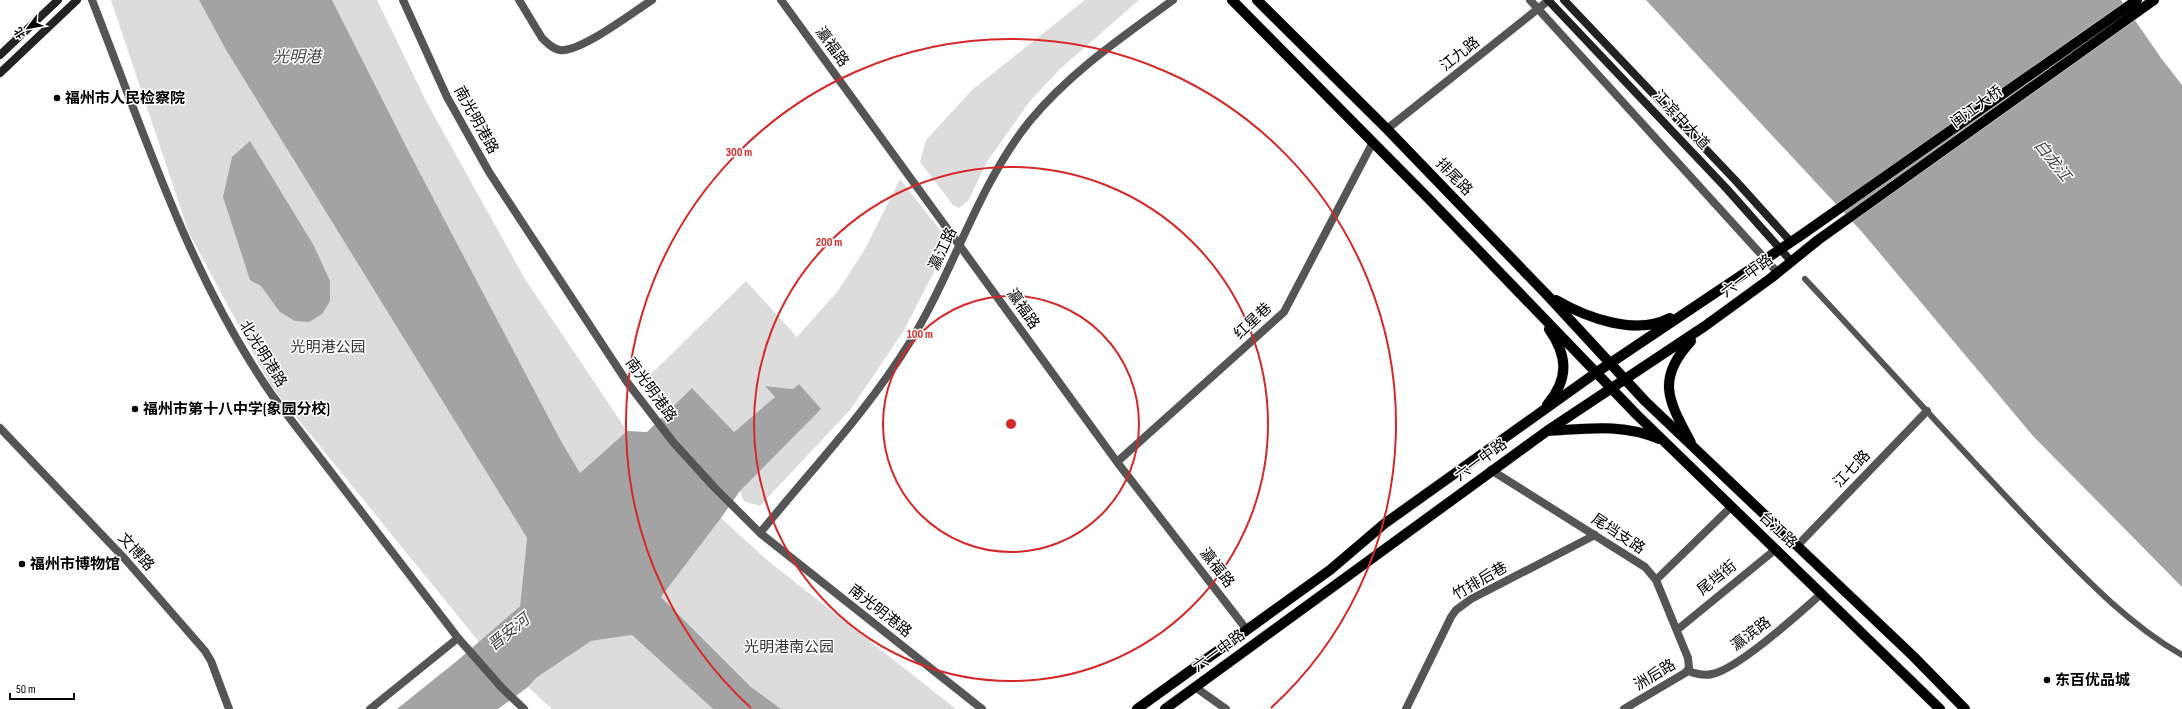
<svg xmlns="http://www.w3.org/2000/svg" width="2182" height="709" font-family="'Sofia Sans Condensed','Noto Sans SC',sans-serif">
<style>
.green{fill:#dcdcdc}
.water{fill:#a3a3a3}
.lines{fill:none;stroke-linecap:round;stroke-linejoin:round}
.primary-casing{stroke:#dbdbdb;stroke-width:11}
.pedestrian{stroke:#555;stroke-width:6}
.tertiary{stroke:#555;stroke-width:8}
.secondary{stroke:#222;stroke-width:8}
.primary{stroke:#000;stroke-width:10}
.ring{fill:none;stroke:#d62828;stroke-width:2}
.poi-dot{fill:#000;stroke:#fff;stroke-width:1.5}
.labels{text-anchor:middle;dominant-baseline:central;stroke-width:3;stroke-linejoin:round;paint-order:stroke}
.street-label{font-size:15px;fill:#000;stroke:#fff}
.poi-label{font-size:15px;font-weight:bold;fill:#000;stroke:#fff;text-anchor:start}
.park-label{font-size:15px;fill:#333;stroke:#fff}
.water-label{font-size:16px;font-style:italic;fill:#444;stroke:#fff}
.centre{fill:#d62828;stroke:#fff;stroke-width:2}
.ring-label{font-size:12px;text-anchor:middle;font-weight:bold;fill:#d62828;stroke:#fff;stroke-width:3;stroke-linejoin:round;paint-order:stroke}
</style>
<rect width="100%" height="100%" fill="#fff"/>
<!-- green -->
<path class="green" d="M111 0H199L226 50 527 538 520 606 479 642 271 386 189 233Z
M332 0H377L426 101 525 279 627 431 580 473 561 441 411 156Z
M1085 0H1139L1060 69 1030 101 987 162 968 201 959 208 953 205 920 162 926 140 972 90Z
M900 179 940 230 944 246 939 262 903 332 850 410 760 506 744 501 740 491 820 409 799 384 794 389 765 386 775 397 734 432 692 388 669 411 645 380 746 281 797 337 838 291 865 249Z
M721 518 767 560 956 709H781L751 687 661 597Z
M632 635 713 709H552L528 687 536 678 591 641Z"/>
<!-- water -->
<path class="water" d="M199 0H332L411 156 561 441 580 473 627 431 647 432 692 388 734 432 775 397 765 386 793 389 799 384 821 409 740 491 721 518 661 597 751 687 781 709H713L632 635 591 641 536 678 528 687 498 709H397L458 660 520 606 527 538 226 50Z
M1646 0H2121L2161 58 2182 85V587L2033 436 1862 232Z
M250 141 314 246 330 281V301L322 314 309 322 295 321 280 312 261 286 250 280 223 197 232 157Z"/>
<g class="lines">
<!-- primary casing -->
<g class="primary-casing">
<path id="primary" d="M1232 0 1429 199 1637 415 1940 709
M1257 0 1387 129 1548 296 1645 401 1913 656 1965 709
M1556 300C1587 318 1636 336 1670 318
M1547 405C1569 379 1568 356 1549 329
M1547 431C1585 429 1622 423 1659 439
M1691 443C1669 401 1655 380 1691 341
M1137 709 1330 570 1384 524 1597 372 1800 236 2137 0
M1165 709 1547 431 1705 326 1771 278 1818 240 2154 0"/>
</g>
<!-- pedestrian -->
<path class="pedestrian" d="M1805 279C1882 361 1956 445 2034 526 2080 573 2125 622 2182 655"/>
<!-- tertiary -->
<path class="tertiary" d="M92 0C145 135 189 275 272 395L458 638 502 688 524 709
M403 0 447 97 489 172 627 382 673 442 714 487 760 533 982 709
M519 0 542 38C547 43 553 49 560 50 580 53 633 12 652 0
M781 0 1117 462 1247 630
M1530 0 1778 273
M1387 129 1549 0
M0 428 125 559 205 651 211 661 229 709
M1117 462 1284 312 1373 142
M1491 470 1645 567 1656 580 1688 658 1689 668 1685 673 1624 709
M760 533C811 470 867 412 910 342 954 271 977 187 1029 122 1069 73 1122 37 1173 0
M1797 546 1927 411
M1656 580 1731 507
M1677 630 1776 549
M1688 671C1696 674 1704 676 1712 674 1736 670 1801 612 1822 593
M1195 687 1226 709
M370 709 458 638
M1406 709 1451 617 1456 610 1471 599 1595 535"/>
<!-- secondary -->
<path class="secondary" d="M1548 0 1726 188 1791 261
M1564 0 1735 180 1791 242
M0 55 58 0
M0 73 77 0"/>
<!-- primary -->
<use href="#primary" class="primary"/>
</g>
<!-- distance rings -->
<g class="ring">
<circle cx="1011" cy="424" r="128"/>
<circle cx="1011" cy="424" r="257"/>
<path d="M751 708A385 385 0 1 1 1271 708"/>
</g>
<!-- markers -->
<g class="poi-dot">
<circle cx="57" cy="98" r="4"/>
<circle cx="135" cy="409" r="4"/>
<circle cx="22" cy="564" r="4"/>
<circle cx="2047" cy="680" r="4"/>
</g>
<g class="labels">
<!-- street labels -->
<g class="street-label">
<text transform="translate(832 47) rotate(54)">瀛福路</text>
<text transform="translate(1460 54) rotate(-38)">江九路</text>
<text transform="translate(1977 107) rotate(-36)">闽江大桥</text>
<text transform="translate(476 120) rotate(61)">南光明港路</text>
<text transform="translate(1681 120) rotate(47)">江滨中大道</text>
<text transform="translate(1454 177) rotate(46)">排尾路</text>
<text transform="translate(943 249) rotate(-65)">瀛江路</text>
<text transform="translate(1747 276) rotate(-37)">六一中路</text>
<text transform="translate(1023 309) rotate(55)">瀛福路</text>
<text transform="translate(1253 321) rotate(-43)">红星巷</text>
<text transform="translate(263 354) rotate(58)">北光明港路</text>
<text transform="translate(651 390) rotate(54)">南光明港路</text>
<text transform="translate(1481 460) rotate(-36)">六一中路</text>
<text transform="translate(1852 469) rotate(-46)">江七路</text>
<text transform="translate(1778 530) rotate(43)">台江路</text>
<text transform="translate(1618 534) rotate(33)">尾垱支路</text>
<text transform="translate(136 552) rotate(48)">文博路</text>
<text transform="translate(1217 568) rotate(52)">瀛福路</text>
<text transform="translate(1717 578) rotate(-39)">尾垱街</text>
<text transform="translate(1480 581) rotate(-30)">竹排后巷</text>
<text transform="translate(880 611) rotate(38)">南光明港路</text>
<text transform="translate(1751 634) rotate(-37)">瀛滨路</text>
<text transform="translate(1219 651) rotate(-36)">六一中路</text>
<text transform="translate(1655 675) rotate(-31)">洲后路</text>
</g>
<!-- poi labels -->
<g class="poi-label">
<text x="65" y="98">福州市人民检察院</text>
<text x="143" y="409">福州市第十八中学(象园分校)</text>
<text x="30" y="564">福州市博物馆</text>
<text x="2055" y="680">东百优品城</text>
</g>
<!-- park labels -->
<g class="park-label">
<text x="328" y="347">光明港公园</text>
<text x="789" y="647">光明港南公园</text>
</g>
<!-- water labels -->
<g class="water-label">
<text x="297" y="57">光明港</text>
<text transform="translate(2052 161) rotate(51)">白龙江</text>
<text transform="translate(509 633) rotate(-39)">晋安河</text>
</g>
</g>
<circle cx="1011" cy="424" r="6" class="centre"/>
<g class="ring-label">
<text x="739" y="156">300 m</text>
<text x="829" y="246">200 m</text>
<text x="920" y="338">100 m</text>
</g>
<!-- north arrow -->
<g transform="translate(28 28) rotate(238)" stroke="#ffffff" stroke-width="3" paint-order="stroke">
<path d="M0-3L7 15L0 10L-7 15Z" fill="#000000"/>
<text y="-6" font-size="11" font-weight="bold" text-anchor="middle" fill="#000000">北</text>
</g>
<!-- scale -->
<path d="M10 693v6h64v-6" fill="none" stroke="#000000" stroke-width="2"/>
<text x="16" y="693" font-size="12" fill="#000000" stroke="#ffffff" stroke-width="3" paint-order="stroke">50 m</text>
</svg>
